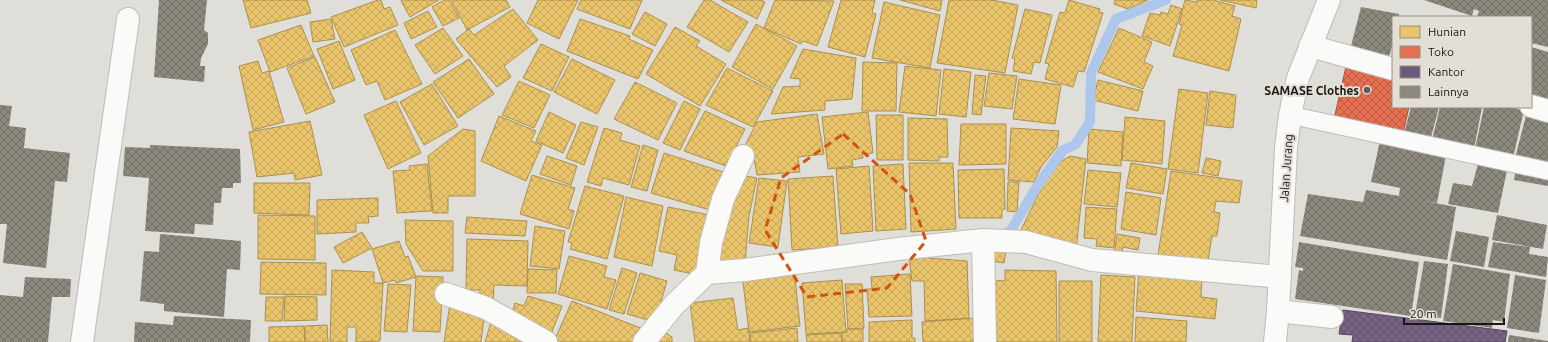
<svg xmlns="http://www.w3.org/2000/svg" width="1548" height="342" font-family="Ubuntu,sans-serif">
<style>
.homes{fill:url(#homes-cross-hatch);stroke:#aa9050}
.shops{fill:url(#shops-cross-hatch);stroke:#a9553e}
.offices{fill:url(#offices-cross-hatch);stroke:#54455b}
.lines{fill:none;stroke-linecap:round;stroke-linejoin:round}
.stream{stroke:#acc6ec;stroke-width:10}
.building{fill:url(#building-cross-hatch)}
.lane-casing{stroke:#bebcb8;stroke-width:19}
.street-casing{stroke:#bebcb8;stroke-width:24}
.secondary-casing{stroke:#bebcb8;stroke-width:24}
.lane{stroke:#fafaf9;stroke-width:17}
.street{stroke:#fafaf9;stroke-width:22}
.secondary{stroke:#fafaf9;stroke-width:22}
.marked{fill:none;stroke:#d3520d;stroke-width:3;stroke-dasharray:8 5;stroke-linejoin:round}
.poi-dot{fill:#5e5d58;stroke:#e3dfd6;stroke-width:1.5}
.labels{text-anchor:middle;dominant-baseline:central;stroke-width:4;stroke-linejoin:round;paint-order:stroke}
.poi-label{font-size:12px;font-weight:bold;fill:#181713;stroke:#e3dfd6;text-anchor:end}
.street-label{font-size:12px;fill:#181713;stroke:#e3dfd6}
</style>
<defs>
<pattern id="homes-cross-hatch" width="8" height="8" patternUnits="userSpaceOnUse"><rect width="8" height="8" fill="#e9c46a"/><path d="M0 0l8 8M0 8l8-8" fill="none" stroke="#c7a85b"/></pattern>
<pattern id="shops-cross-hatch" width="8" height="8" patternUnits="userSpaceOnUse"><rect width="8" height="8" fill="#e76f51"/><path d="M0 0l8 8M0 8l8-8" fill="none" stroke="#ba5a42"/></pattern>
<pattern id="offices-cross-hatch" width="8" height="8" patternUnits="userSpaceOnUse"><rect width="8" height="8" fill="#6d597a"/><path d="M0 0l8 8M0 8l8-8" fill="none" stroke="#80718a"/></pattern>
<pattern id="building-cross-hatch" width="8" height="8" patternUnits="userSpaceOnUse"><rect width="8" height="8" fill="#8c887d"/><path d="M0 0l8 8M0 8l8-8" fill="none" stroke="#716e65"/></pattern>
</defs>
<rect width="100%" height="100%" fill="#e0ded9"/>
<!-- homes -->
<path class="homes" d="M243 0H307L311 13 251 28Z
M378 0H381L384 9 390 7 398 25 344 47 331 17Z
M402 0H439L410 17 401 1Z
M444 0H449L459 18 443 26 432 7Z
M451 0H506L510 7 467 30Z
M538 0H578L559 39 527 23Z
M581 0H642L630 29 577 9Z
M704 0H710L748 22 729 52 687 27Z
M721 0H761L765 2 757 19Z
M775 0 834 1 817 46 803 41 801 44 764 28Z
M841 0H875L872 13 876 14 865 57 828 47Z
M900 0H942L940 11Z
M949 0H992L1018 5 1005 73 937 63Z
M1069 0 1100 9 1099 12 1103 13 1084 72 1078 71 1073 87 1045 79 1049 64 1045 63 1060 12 1065 13Z
M1115 0H1148L1128 9 1114 4Z
M1185 0 1197 2V0H1213L1235 6 1232 16 1241 19 1229 71 1173 56 1182 25 1179 24Z
M1220 0H1257L1256 8Z
M884 2 940 15 930 68 872 58Z
M1171 5 1182 9 1170 46 1142 36 1150 13 1160 15 1161 12 1168 14Z
M513 9 538 40 504 66 511 77 497 87 456 39 469 29 474 35Z
M1025 9 1052 15 1040 63 1034 62 1031 74 1013 71 1015 59 1012 58Z
M428 11 437 27 411 39 404 23Z
M645 12 667 24 655 46 632 34Z
M331 19 335 39 313 42 310 22Z
M580 19 630 36 629 39 653 50 638 79 567 51Z
M756 24 797 46 773 89 732 67Z
M301 25 314 56 270 72 258 40Z
M675 27 700 41 696 46 726 64 700 106 646 74Z
M443 28 463 56 435 74 415 45Z
M1119 28 1152 42 1144 62 1153 66 1143 89 1098 72Z
M395 30 422 84 385 100 377 81 366 85 351 50Z
M339 41 355 80 333 89 317 49Z
M541 44 569 57 552 91 523 78Z
M803 49 856 58 852 99 825 101V110L771 114 783 87 800 86V79L790 78Z
M315 57 335 102 306 114 287 68Z
M469 59 494 94 458 118 433 82Z
M572 59 615 80 597 114 554 92Z
M258 61 262 73 269 71 284 122 253 130 239 66Z
M863 62 897 63 896 111H862Z
M905 66 941 70 936 116 899 112Z
M727 68 773 91 753 127 706 105Z
M944 69 971 72 966 117 939 114Z
M989 73 1017 76 1012 109 984 106Z
M975 75 986 76 981 115 972 114Z
M1019 79 1061 85 1055 124 1013 119Z
M1098 80 1143 91 1138 111 1093 100Z
M519 81 550 95 534 128 502 115Z
M635 82 677 103 658 140 614 119Z
M432 84 458 126 424 145 400 102Z
M1179 89 1208 93 1198 173 1168 169Z
M1210 91 1236 95 1233 128 1206 125Z
M396 101 421 153 388 169 364 115Z
M684 101 700 109 680 150 663 143Z
M705 111 745 129 726 166 684 151Z
M549 112 576 125 563 153 536 141Z
M868 112 873 153 862 154 863 158 852 160 853 166 828 169 822 117Z
M817 114 824 154 798 157 800 172 757 175 754 158 740 155 757 122Z
M876 115H903V160H877Z
M499 116 536 131 531 141 542 145 526 181 481 161Z
M1125 117 1165 121 1162 164 1122 160Z
M908 118 947 119 948 157H939V161L908 160Z
M310 121 322 175 295 180 294 173 257 177 249 132Z
M581 122 598 127 584 165 566 158Z
M961 124H1006V164L959 165Z
M604 128 622 133 620 140 640 146 629 185 603 178 601 186 587 182Z
M1011 128 1059 131 1057 147 1041 167 1034 182 1008 180Z
M463 129 475 131V196H448V213H433L428 156Z
M1089 129 1123 132 1121 166 1087 163Z
M643 145 658 150 647 191 631 187Z
M664 153 723 172 710 210 651 193Z
M547 156 577 166 571 185 540 174Z
M1070 156 1086 159 1076 250 1019 234 1048 174 1056 164Z
M1206 158 1221 161 1218 176 1202 173Z
M909 163H953L956 229 911 232Z
M1131 163 1167 169 1163 194 1126 188Z
M427 164 432 211 397 213 393 171 410 170 409 166Z
M903 164 906 229 876 231 873 166Z
M869 166 873 231 841 234 836 169Z
M1004 169 1005 209 1002 210V218H959L958 170Z
M1088 170 1121 173 1117 207 1084 204Z
M1171 171 1242 181 1239 203 1216 201 1214 212 1220 213 1217 236H1212L1208 261 1158 255Z
M532 175 575 188 568 209 574 211 569 229 520 214Z
M740 175 757 178 749 216 745 263 717 261Z
M833 176 838 247 792 250 788 179Z
M759 178 787 181 778 247 749 243Z
M1008 182H1019L1017 212 1007 211Z
M254 183H310L309 215 254 213Z
M585 186 624 196 607 259 570 249 572 243 568 242Z
M1126 192 1161 198 1156 235 1121 229Z
M626 197 663 206 652 266 614 257Z
M378 198V216L368 217 369 223H356V232L317 234V200Z
M668 207 710 215 702 261 693 274 674 270 677 255 659 251Z
M1086 207 1117 209 1114 248 1096 246 1097 239 1084 238Z
M258 215 315 216V260L258 259Z
M467 217 527 221 525 236 465 233Z
M405 220 453 221V271H423L406 244Z
M535 226 565 231 559 269 530 266Z
M362 232 372 248 343 263 334 247Z
M1117 234 1140 238 1138 250 1123 247 1121 257 1114 256Z
M467 239 528 241 527 286 494 285 493 303 480 302V290H466Z
M399 241 405 257 408 256 416 277 396 283 395 280 383 283 372 249Z
M995 242 1007 245 1004 263 991 261Z
M925 248 928 258 967 261 969 318 925 321 924 281H912L908 251Z
M569 256 607 266 604 277 616 280 607 309 558 294Z
M261 262 326 263V295L260 294Z
M622 268 637 273 624 314 609 310Z
M528 269 557 270 556 293H527Z
M794 269 800 326 749 332 742 274Z
M332 270 374 272V283H383L380 341 356 342V327H347V342H330Z
M1005 270 1056 271 1057 342H994L993 280 1005 281Z
M1139 270 1202 276 1201 297 1217 299 1215 319 1136 311Z
M640 273 667 281 655 322 627 314Z
M910 274 912 316 869 317 867 289H872L871 277Z
M1101 275 1135 277 1132 342H1098Z
M416 276 443 277 440 332 413 331Z
M842 280 846 332 806 334 802 283Z
M1059 281H1092V342H1059Z
M388 284 411 285 407 332 384 331Z
M845 284H862L864 328 848 329Z
M285 296 317 297V320L284 321Z
M528 296 562 306 550 337 509 322 515 303 524 306Z
M266 297H284L282 321H265Z
M733 298 738 330 748 328 750 342H695L690 303Z
M572 301 643 329 635 342H562L555 339Z
M450 304 485 311 481 342H444Z
M1136 317 1187 321 1186 342H1135Z
M977 318V342H923L922 322Z
M912 320V338H915V342H869V322Z
M491 322 539 342H485Z
M327 325 328 342H305V326Z
M304 326 305 342H269V327Z
M658 327 672 337V342H648Z
M797 328 798 342H751L750 333Z
M847 329H863V342H842V333L847 332Z
M841 333 842 342H807L806 335Z"/>
<!-- shops -->
<path class="shops" d="M1347 62 1393 72V107H1409L1403 134 1334 119Z"/>
<!-- offices -->
<path class="offices" d="M1343 310 1507 331 1505 342H1352L1353 335 1339 334Z"/>
<g class="lines">
<!-- stream -->
<path class="stream" d="M1000 235 1010 232 1036 188 1063 150 1075 145 1090 122 1091 73 1116 19 1166 0"/>
</g>
<!-- building -->
<path class="building" d="M159 0H207L204 30 208 33V44L201 58 200 66H205L204 82 154 77Z
M1424 0H1548V47L1531 43V17H1477L1479 11 1474 9 1472 16Z
M1361 7 1399 14 1398 17H1393V47L1392 46 1389 57 1350 50Z
M1531 47 1548 52V108L1531 104Z
M0 105 12 106 9 126 26 128 24 148 70 153 67 182 55 181 46 268 3 263 7 224H0Z
M1411 107H1439L1430 141 1404 134Z
M1440 107H1482L1474 149 1432 140Z
M1484 107H1516V109L1524 110 1513 158 1475 149Z
M1527 112 1548 117V166L1515 158Z
M1381 136 1447 150 1437 203 1419 200 1456 207 1447 260 1300 236 1308 194 1363 202 1366 190 1399 196 1400 188 1371 182Z
M150 145 240 149 241 183H233V188H222L221 203H214L213 225 195 224 194 234 145 231 149 178 123 176 125 147 150 148Z
M1479 160 1508 166 1498 213 1448 204 1453 183 1472 186Z
M1516 167 1548 174V186L1514 180Z
M1497 215 1547 225 1543 249 1492 240Z
M1456 231 1489 237 1484 267 1450 261Z
M160 234 241 241 240 270 227 269 224 317 164 311V304L140 301 144 251 159 252Z
M1299 242 1419 262 1411 316 1295 299 1299 270 1303 271V268L1295 267Z
M1493 242 1530 247 1529 254 1548 257 1546 277 1488 267Z
M1424 261 1448 264 1441 318 1415 315Z
M1453 264 1510 274 1504 322 1493 320 1492 328 1443 321Z
M1515 275 1546 280 1539 333 1507 328Z
M25 277 71 279 70 297H52L48 342H0V295L23 297Z
M174 316 251 320 250 342H134L135 322 173 325Z
M1509 335 1548 341V342H1508Z"/>
<g class="lines">
<!-- lane casing -->
<g class="lane-casing">
<path id="lane" d="M1290 115 1548 171"/>
</g>
<!-- street casing -->
<g class="street-casing">
<path id="street" d="M1310 46 1393 69
M1531 106 1548 111
M983 240 985 342
M707 273 711 243 723 199 743 156
M446 294 486 308 546 342
M1278 311 1332 317
M82 342 128 19
M644 342 674 305 707 273 745 270 898 249 983 240 1026 242 1092 260 1280 277"/>
</g>
<!-- secondary casing -->
<g class="secondary-casing">
<path id="secondary" d="M1275 342 1278 311 1286 148 1290 115 1298 78 1329 0"/>
</g>
<!-- lane -->
<use href="#lane" class="lane"/>
<!-- street -->
<use href="#street" class="street"/>
<!-- secondary -->
<use href="#secondary" class="secondary"/>
</g>
<!-- marked area -->
<path class="marked" d="M843 134 910 194 926 241 887 288 807 297 765 230 781 178Z"/>
<!-- markers -->
<circle class="poi-dot" cx="1367" cy="90" r="4"/>
<g class="labels">
<!-- poi labels -->
<g class="poi-label">
<text x="1359" y="90">SAMASE Clothes</text>
</g>
<!-- street labels -->
<g class="street-label">
<text transform="translate(1286 168) rotate(-86)">Jalan Jurang</text>
</g>
</g>
<!-- legend -->
<rect x="1392" y="16" width="140" height="92" fill="#e3dfd6" stroke="#928f88"/>
<rect x="1400" y="26" width="20" height="12" fill="#e9c46a" stroke="#928f88"/>
<text x="1428" y="36" font-size="12" fill="#181713">Hunian</text>
<rect x="1400" y="46" width="20" height="12" fill="#e76f51" stroke="#928f88"/>
<text x="1428" y="56" font-size="12" fill="#181713">Toko</text>
<rect x="1400" y="66" width="20" height="12" fill="#6d597a" stroke="#928f88"/>
<text x="1428" y="76" font-size="12" fill="#181713">Kantor</text>
<rect x="1400" y="86" width="20" height="12" fill="#8c887d" stroke="#928f88"/>
<text x="1428" y="96" font-size="12" fill="#181713">Lainnya</text>
<!-- scale -->
<path d="M1404 318v6h100v-6" fill="none" stroke="#181713" stroke-width="2"/>
<text x="1410" y="318" font-size="12" fill="#181713" stroke="#e3dfd6" stroke-width="3" paint-order="stroke">20 m</text>
</svg>
